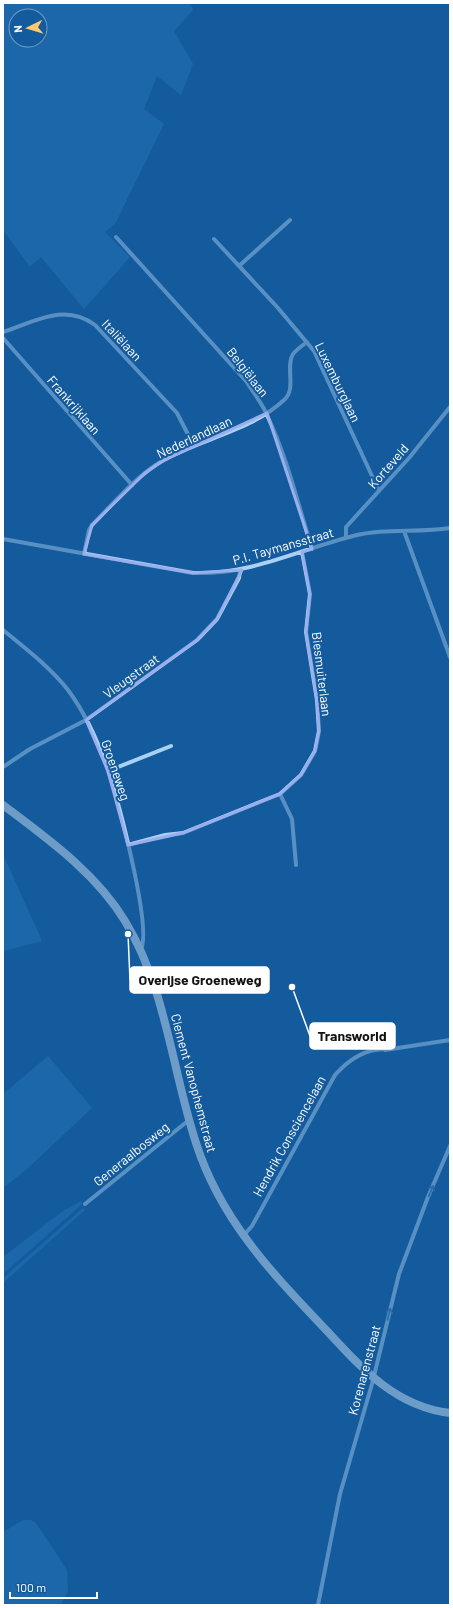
<svg xmlns="http://www.w3.org/2000/svg" width="453" height="1608" font-family="Barlow,sans-serif">
<style>
.green{fill:#2775bb;fill-rule:evenodd}
.lines{fill:none;stroke-linecap:round;stroke-linejoin:round}
.street{stroke:#aad1f4;stroke-width:4}
.secondary{stroke:#daecfd;stroke-width:8}
.oneway{stroke:#417eb7}
.marked{fill:none;stroke:#99afed;stroke-width:3;stroke-linejoin:round}
.labels{text-anchor:middle;dominant-baseline:central;stroke-width:4;stroke-linejoin:round;paint-order:stroke}
.street-label{font-size:13px;fill:#fff;stroke:#145b9d}
.leader{fill:none;stroke:#fff;stroke-width:1.5}
.callout-dot{fill:#fff;stroke:#145b9d;stroke-width:1.5}
.callout{fill:#fff;stroke:#fff;stroke-width:1.5}
.callout-label{font-size:14px;text-anchor:middle;font-weight:bold;fill:#111}
</style>
<rect width="100%" height="100%" fill="#145b9d"/>
<!-- green -->
<path class="green" d="M3 3H190L193 10 174 31 193 64 181 95 157 76 144 109 164 124 115 224 105 232 130 257 84 309 41 257 30 267 3 230ZM16 16H40V40H16Z
M3 854 42 941 3 951Z
M48 1056 92 1108 28 1168 3 1188V1094Z
M81 1201 82 1204 3 1274V1257L63 1211Z
M83 1208 85 1210 3 1283V1278Z
M23 1520H31L36 1523 67 1570 68 1592 60 1605H7L3 1601V1532Z"/>
<g class="lines">
<!-- street -->
<path class="street" d="M116 237 246 381C253 392 262 403 267 415 287 457 298 504 312 549
M214 239 278 308 314 351 379 491
M239 266 290 220
M3 332C34 322 65 302 95 325L177 413 194 446
M3 338 132 485
M404 531 450 657
M346 538V527L409 458 450 407
M3 539 193 573C251 575 298 550 353 536 384 528 418 533 450 528
M84 554 89 530 92 525C114 503 135 477 162 461 200 439 251 431 284 400 297 389 285 367 293 354 297 349 303 345 307 342
M3 630C25 648 50 667 68 690 85 713 99 744 108 771 118 800 152 927 141 949
M3 767 30 749 86 720 197 640 217 619 239 578 240 571
M108 771 171 746
M280 794 292 819 296 865
M128 845 165 835 183 833 280 794 301 775 315 751 319 731 317 700 306 632 310 594 302 552
M385 1050 450 1040
M85 1204 189 1120
M243 1236 252 1226 335 1075C349 1059 366 1048 388 1049
M318 1605 340 1494 372 1384 399 1274 428 1197 450 1146"/>
<!-- secondary -->
<path class="secondary" d="M3 805C48 839 96 873 125 921 166 988 172 1070 196 1143 221 1221 273 1274 328 1332 362 1369 397 1407 450 1413"/>
</g>
<!-- one-way arrows -->
<defs><path id="oneway-shaft" d="M-6 0H5M1.5-3L5.5 0L1.5 3" fill="none" stroke-width="1.6" stroke-linecap="round" stroke-linejoin="round"/></defs>
<g class="oneway">
<use href="#oneway-shaft" transform="translate(431 1191) rotate(-67)"/>
<use href="#oneway-shaft" transform="translate(389 1314) rotate(-76)"/>
</g>
<!-- marked area -->
<path d="M0 0H453V1608H0ZM267 413 312 549 302 552 310 594 306 632 317 700 319 731 315 751 301 775 280 794 183 833 128 845 108 771 86 720 197 640 217 619 242 570 193 573 84 554 92 525 145 473 162 461Z" fill="#145b9d" fill-opacity=".55" fill-rule="evenodd"/>
<path class="marked" d="M267 413 312 549 302 552 310 594 306 632 317 700 319 731 315 751 301 775 280 794 183 833 128 845 108 771 86 720 197 640 217 619 242 570 193 573 84 554 92 525 145 473 162 461Z"/>
<g class="labels">
<!-- street labels -->
<g class="street-label">
<text transform="translate(122 340) rotate(47)">Italiëlaan</text>
<text transform="translate(248 372) rotate(52)">Belgiëlaan</text>
<text transform="translate(338 382) rotate(64)">Luxemburglaan</text>
<text transform="translate(74 405) rotate(49)">Frankrijklaan</text>
<text transform="translate(194 437) rotate(-25)">Nederlandlaan</text>
<text transform="translate(388 466) rotate(-49)">Korteveld</text>
<text transform="translate(283 546) rotate(-16)">P.I. Taymansstraat</text>
<text transform="translate(322 674) rotate(83)">Biesmuiterlaan</text>
<text transform="translate(131 676) rotate(-36)">Vleugstraat</text>
<text transform="translate(116 770) rotate(71)">Groeneweg</text>
<text transform="translate(194 1083) rotate(75)">Clement Vanophemstraat</text>
<text transform="translate(289 1136) rotate(-61)">Hendrik Consciencelaan</text>
<text transform="translate(131 1154) rotate(-39)">Generaalbosweg</text>
<text transform="translate(364 1370) rotate(-75)">Korenarenstraat</text>
</g>
</g>
<!-- callouts -->
<path class="leader" d="M128 934L130 980M292 987L310 1036"/>
<g class="callout-dot">
<circle cx="128" cy="934" r="4"/>
<circle cx="292" cy="987" r="4"/>
</g>
<g class="callout">
<rect x="130" y="967" width="139" height="26" rx="4"/>
<rect x="310" y="1023" width="85" height="26" rx="4"/>
</g>
<g class="callout-label">
<text x="200" y="985">Overijse Groeneweg</text>
<text x="352" y="1041">Transworld</text>
</g>
<!-- border -->
<rect width="453" height="1608" fill="none" stroke="#ffffff" stroke-width="8"/>
<!-- north arrow -->
<g transform="translate(28 28) rotate(265)"><circle r="19" fill="#145b9d" stroke="#729dc4"/>
<path d="M0-3L7 15L0 10L-7 15Z" fill="#ffc96d"/>
<text y="-6" font-size="11" font-weight="bold" text-anchor="middle" fill="#ffffff">N</text>
</g>
<!-- scale -->
<path d="M10 1592v6h87v-6" fill="none" stroke="#ffffff" stroke-width="2"/>
<text x="16" y="1592" font-size="12" fill="#ffffff" stroke="#145b9d" stroke-width="3" paint-order="stroke">100 m</text>
</svg>
